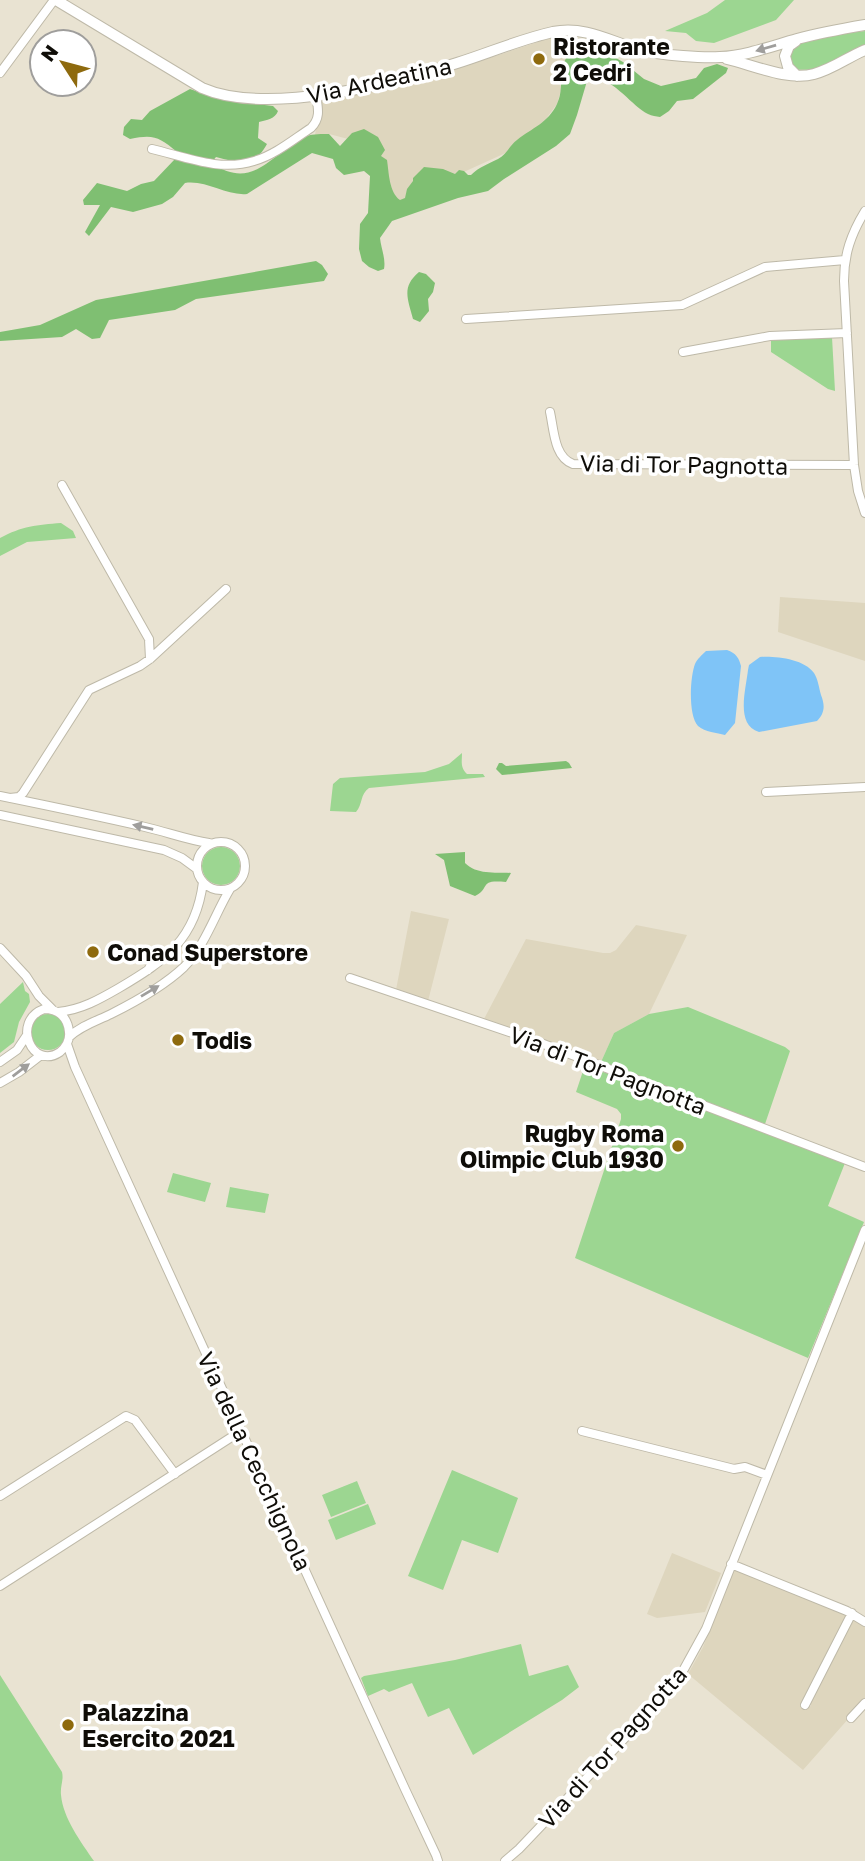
<svg xmlns="http://www.w3.org/2000/svg" width="865" height="1861" font-family="'Golos Text',sans-serif">
<style>
.built{fill:#ded6be}
.green{fill:#9cd691}
.forest{fill:#7fbf72}
.water{fill:#7fc4f7}
.lines{fill:none;stroke-linecap:round;stroke-linejoin:round}
.minor-casing{stroke:#beb9a8;stroke-width:10}
.major-casing{stroke:#beb9a8;stroke-width:12}
.minor{stroke:#fff;stroke-width:8}
.major{stroke:#fff;stroke-width:10}
.oneway{fill:#9f9e9c}
.poi-dot{fill:#8e6a0e;stroke:#fff;stroke-width:2.5}
.labels{text-anchor:middle;dominant-baseline:central;stroke-width:7;stroke-linejoin:round;paint-order:stroke}
.poi-label{font-size:23px;font-weight:bold;fill:#0f0d08;stroke:#fff;text-anchor:start}
.street-label{font-size:23px;fill:#0f0d08;stroke:#fff}
</style>
<rect width="100%" height="100%" fill="#e9e3d2"/>
<!-- built -->
<path class="built" d="M570 36 574 50 566 59 560 73 561 90 557 104 543 123 541 137 391 205 371 145 329 134 315 135 321 98 407 85 550 38Z
M780 597 865 603V661L778 632Z
M411 911 449 919 428 1001 396 990Z
M636 925 687 935 649 1014 614 1033 601 1062 484 1019 526 939 603 953H610L616 950Z
M672 1553 721 1573 705 1612 657 1618 647 1614Z
M734 1569 847 1615 803 1708 811 1706V1702L853 1619 865 1627V1700L803 1770 688 1674 703 1647Z"/>
<!-- green -->
<path class="green" d="M725 0H794L776 20 714 43 696 41 686 33 665 31 707 13Z
M865 31V46C844 56 819 74 795 69L787 57 795 45 801 43 839 34Z
M832 337 835 391 828 389 771 352V340Z
M61 523 73 531 76 538 27 542 0 556V538C22 526 37 525 61 523Z
M462 753C462 762 460 767 467 774H483L485 777 369 788C360 794 363 804 356 812L330 811 333 784 340 778 425 772 449 764Z
M202 866a19 19 0 1 1 38 0a19 19 0 1 1-38 0Z
M23 982 25 991 29 994 30 1002 19 1022 14 1042 0 1053V1004Z
M688 1007 785 1047 790 1051 765 1124 601 1062 614 1033 649 1014Z
M30 1032a18 18 0 1 1 36 0a18 18 0 1 1-36 0Z
M585 1065 845 1163 828 1206 864 1222 808 1358 575 1258 621 1119V1114L617 1109 576 1092Z
M173 1173 211 1183 205 1202 167 1192Z
M230 1187 269 1194 265 1213 226 1207Z
M452 1470 518 1498 498 1553 462 1540 443 1590 408 1576Z
M357 1481 366 1503 331 1517 322 1495Z
M368 1504 376 1524 336 1540 328 1520Z
M521 1644 529 1676 568 1665 579 1687 562 1700 473 1755 449 1708 428 1717 412 1683 389 1692 384 1689 368 1696 361 1678 364 1676 455 1660Z
M0 1675 62 1772C64 1780 60 1786 61 1795 63 1818 81 1842 94 1861H0Z"/>
<!-- forest -->
<path class="forest" d="M585 47 600 49 623 62 644 79 661 86 696 78 704 68 717 64 728 68 726 73 693 99 677 101 669 111 660 117C656 116 652 116 648 114 631 106 607 69 587 81L577 115 570 134 556 146 504 179 488 191 458 198 392 221 380 238C381 248 386 259 384 269L378 271 369 267 362 261 359 249 360 224 368 213 370 176 364 171 344 175 336 168 333 159 312 153 247 194C226 196 207 180 185 183L173 197 162 204 133 212 111 207 89 236 85 232 100 205H84L83 200 97 183 127 191 141 184 154 181 175 159 177 152C159 137 154 134 130 139L123 135 124 127 131 119 142 120 150 111 190 89 222 100 273 106 278 111C275 119 267 120 259 122L258 138 267 144C253 169 240 163 216 157L211 163C255 192 270 153 307 136 313 134 322 134 329 134L340 146 352 133 364 129 378 137 385 150 381 156 387 160C389 173 389 192 400 200L405 198 407 189 413 181V178L424 167 443 169 455 174 459 170 464 171 468 175H471C479 167 488 164 498 159 506 155 510 145 517 140 532 128 548 123 557 104 568 83 550 56 585 47Z
M316 261 322 265 328 274 324 281 196 299 175 310 109 320 100 338 92 339 76 329 62 337 0 341V332L40 325 96 300Z
M419 272 426 274 435 283 433 292 428 299 429 311 420 322 413 319C408 299 401 287 419 272Z
M566 761 569 763 572 768 502 775 496 769 499 763H502L506 766Z
M465 852V863C477 875 495 872 511 873L506 882C478 879 491 888 475 896L450 886 444 860 435 854Z"/>
<!-- water -->
<path class="water" d="M727 650C736 653 739 658 741 666L735 723 725 735C717 733 705 732 698 726 688 715 690 677 695 664 697 659 702 655 706 651Z
M760 657C776 656 804 659 814 673 818 679 819 688 821 695 825 705 825 713 817 721L759 732C735 725 746 689 748 670L749 665Z"/>
<g class="lines">
<!-- minor casing -->
<g class="minor-casing">
<path id="minor" d="M0 73 54 0
M152 149C186 157 220 172 254 161 275 155 294 139 311 128 321 118 318 108 316 95
M865 211C851 234 844 254 844 281L854 465 858 491 865 513
M466 319 682 305 765 267 845 260
M683 352 770 336 847 333
M550 412C554 430 554 457 573 464L854 465
M62 485 149 639 150 659
M766 792 865 787
M0 796C49 806 97 816 145 827 167 832 188 840 209 843
M10 798 19 797 23 793 89 690 140 666 150 659 226 589
M0 815 164 850 182 858 197 869
M197 866a24 24 0 1 1 48 0a24 24 0 1 1-48 0Z
M0 948 26 976 39 996 52 1009
M148 970 152 963 151 952 158 954 171 951
M350 978 533 1040 865 1167
M44 1009C59 1009 68 1018 69 1032 70 1041 66 1047 60 1052 32 1071 11 1021 44 1009Z
M58 1012C81 1010 100 999 119 988 165 961 196 939 203 882
M69 1037C82 1025 97 1021 111 1014 135 1002 165 985 184 967 205 946 215 914 230 889
M67 1044 75 1067 405 1789 436 1855 438 1861
M0 1062 17 1050 27 1035
M0 1083 19 1072 41 1055
M582 1431 734 1469 745 1467 767 1475
M0 1496 126 1416 135 1420 175 1474
M731 1564 847 1611 865 1622
M0 1586 241 1431
M805 1705 852 1613
M851 1718 865 1703
M505 1861 519 1849 663 1698 684 1669 706 1629 865 1230"/>
</g>
<!-- major casing -->
<g class="major-casing">
<path id="major" d="M56 0 202 88C266 116 392 84 457 63 489 53 521 39 553 32 584 26 608 40 636 49 651 53 667 55 683 56 695 57 708 58 720 57 746 56 772 46 797 39 820 33 842 29 865 25
M796 41 789 46 785 56 788 67 797 76
M727 59C753 65 788 81 814 74 833 69 848 57 865 50"/>
</g>
<!-- minor -->
<use href="#minor" class="minor"/>
<!-- major -->
<use href="#major" class="major"/>
</g>
<!-- one-way arrows -->
<defs><path id="oneway-solid" d="M-6-.8H1V-3.2L6.5 0L1 3.2V.8H-6Z" transform="scale(1.75)"/></defs>
<g class="oneway">
<use href="#oneway-solid" transform="translate(766 48) rotate(164)"/>
<use href="#oneway-solid" transform="translate(143 827) rotate(-167)"/>
<use href="#oneway-solid" transform="translate(150 991) rotate(-31)"/>
<use href="#oneway-solid" transform="translate(21 1070) rotate(-37)"/>
</g>
<!-- markers -->
<g class="poi-dot">
<circle cx="539" cy="59" r="7"/>
<circle cx="93" cy="952" r="7"/>
<circle cx="178" cy="1040" r="7"/>
<circle cx="678" cy="1146" r="7"/>
<circle cx="68" cy="1725" r="7"/>
</g>
<g class="labels">
<!-- poi labels -->
<g class="poi-label">
<text x="553" y="46">Ristorante<tspan x="553" dy="26">2 Cedri</tspan></text>
<text x="107" y="952">Conad Superstore</text>
<text x="192" y="1040">Todis</text>
<text x="664" y="1133" text-anchor="end">Rugby Roma<tspan x="664" dy="26">Olimpic Club 1930</tspan></text>
<text x="82" y="1712">Palazzina<tspan x="82" dy="26">Esercito 2021</tspan></text>
</g>
<!-- street labels -->
<g class="street-label">
<text transform="translate(379 80) rotate(-12)">Via Ardeatina</text>
<text transform="translate(684 464) rotate(1)">Via di Tor Pagnotta</text>
<text transform="translate(608 1070) rotate(21)">Via di Tor Pagnotta</text>
<text transform="translate(255 1461) rotate(65)">Via della Cecchignola</text>
<text transform="translate(612 1747) rotate(-48)">Via di Tor Pagnotta</text>
</g>
</g>
<!-- north arrow -->
<g transform="translate(63 63) rotate(306)"><circle r="33" fill="#ffffff" stroke="#9f9e9c" stroke-width="2"/>
<path d="M0-5L12 26L0 18L-12 26Z" fill="#8e6a0e"/>
<text y="-10" font-size="19" font-weight="bold" text-anchor="middle" fill="#0f0d08">N</text>
</g>
</svg>
